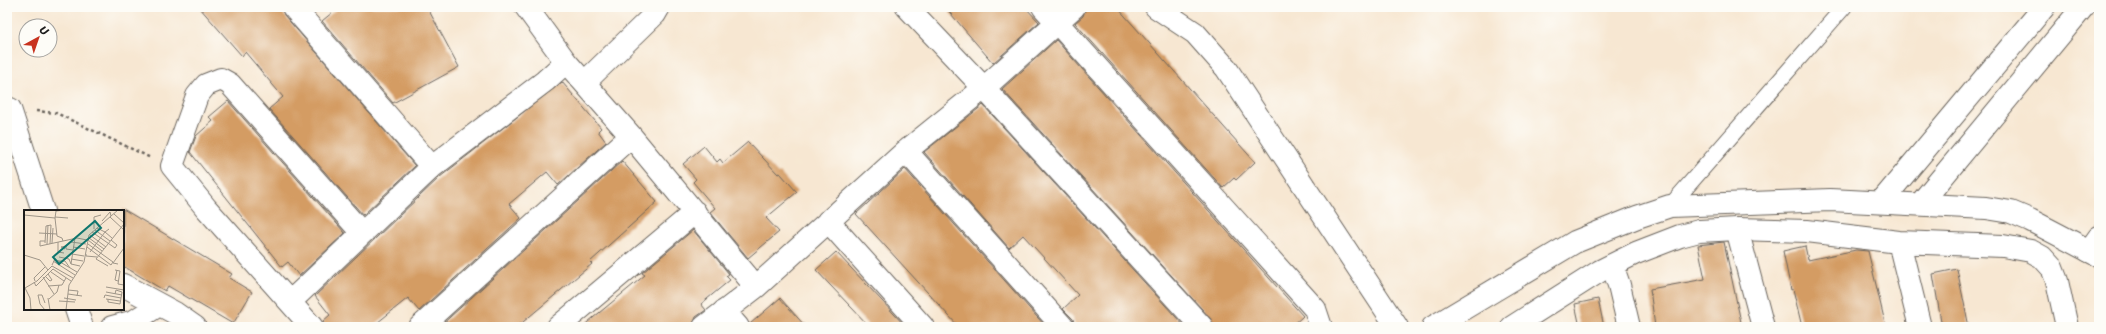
<svg xmlns="http://www.w3.org/2000/svg" width="2106" height="334" font-family="Sriracha,sans-serif">
<style>
.building{fill:#d49c64}
.lines{fill:none;stroke-linecap:round;stroke-linejoin:round}
.service-casing{stroke:#69635c;stroke-width:17}
.minor-casing{stroke:#69635c;stroke-width:24}
.tertiary-casing{stroke:#69635c;stroke-width:24}
.path{stroke:#69635c;stroke-width:2.5;stroke-dasharray:3 3;stroke-linecap:butt}
.service{stroke:#fff;stroke-width:15}
.minor{stroke:#fff;stroke-width:22}
.tertiary{stroke:#fff;stroke-width:22}
.inset-road{fill:none;stroke:#9f9689;stroke-width:1}
.view{fill:#0f766e;fill-opacity:0.15;stroke:#0f766e;stroke-width:2}
.inset-edge{fill:none;stroke:#1c1c1c;stroke-width:2}
</style>
<rect width="100%" height="100%" fill="#fdfcf7"/>
<filter id="ink" filterUnits="userSpaceOnUse"><feTurbulence type="fractalNoise" baseFrequency=".025" numOctaves="2"/><feDisplacementMap in="SourceGraphic" scale="8" xChannelSelector="R" yChannelSelector="G"/><feConvolveMatrix kernelMatrix="1 2 1 2 8 2 1 2 1" color-interpolation-filters="sRGB"/></filter>
<filter id="wash" filterUnits="userSpaceOnUse"><feTurbulence type="fractalNoise" baseFrequency=".012" numOctaves="4" result="noise"/><feDisplacementMap in="SourceGraphic" scale="16" xChannelSelector="R" yChannelSelector="G"/><feGaussianBlur stdDeviation="0.9" result="paint"/><feColorMatrix in="noise" values="0 0 0 0 0 0 0 0 0 0 0 0 0 0 0 0 0 1.4 0 .05"/><feComposite in="paint" operator="in"/></filter>
<g filter="url(#wash)">
<rect width="100%" height="100%" fill="#f7e7d2"/>
<g id="blocks">
<!-- building -->
<path class="building" d="M199 7H281L284 15 415 166 363 215 269 109 283 97 245 52 242 56Z
M339 7H427L459 67 393 103 322 21Z
M945 7H1025L1039 22 993 63Z
M1086 7H1117L1255 162 1236 180 1234 178 1223 188 1075 23 1083 16Z
M1056 40 1303 316 1291 327H1214L1211 319 1002 89Z
M562 82 601 128 598 131 606 142 558 185 547 172 509 204 521 218 419 311 408 298 372 327H324L323 321 330 315 315 296 440 177Z
M228 101 345 233 299 276 288 262 282 267 190 152 196 136 213 121 209 117Z
M983 105 1185 327H1075L1073 319 1063 309 1078 295 1023 235 1009 248 924 152Z
M748 142 778 174 780 173 797 192 766 218 779 232 748 258 710 212 715 208 693 182 696 179 683 164 704 146 717 162 720 159 723 163Z
M622 161 657 202 590 262 592 264 517 327H439Z
M905 169 1046 327H959L856 214Z
M123 209 232 274 229 278 252 292 233 324 168 286 165 291 123 266Z
M693 230 729 274 726 276 730 280 701 304 706 310 696 317 692 327H582L645 275 642 273Z
M1724 242 1742 327H1655L1650 289 1705 279 1698 245Z
M1805 246 1808 260 1856 250 1868 251 1886 327H1802L1793 289 1791 290 1783 251Z
M836 252 882 301 906 327H870L830 285 816 270Z
M1957 269 1969 327H1942L1933 274Z
M780 298 806 327H750V324Z
M1598 299 1604 327H1580L1575 304Z"/>
</g>
</g>
<g filter="url(#ink)">
<use href="#blocks" fill-opacity="0" stroke="#69635c" stroke-width="1"/>
<g class="lines">
<!-- service casing -->
<g class="service-casing">
<path id="service" d="M1670 206 1844 7"/>
</g>
<!-- minor casing -->
<g class="minor-casing">
<path id="minor" d="M293 7 432 167
M526 7 566 62
M907 7 984 88 1202 327
M1043 7 1315 309 1321 327
M1156 7 1195 33 1226 68 1397 327
M585 82 655 14 659 7
M7 109H10L43 211
M906 151 1063 327
M1881 202 2044 7
M1921 203 2083 7
M828 221 923 327
M1737 229 1763 327
M1899 242 1920 327
M2089 251 2099 237
M1612 265 1619 285 1629 327
M123 285 175 313 195 327
M291 301 432 167 545 81 566 62 631 136 756 287
M76 309 82 327
M724 311 738 327
M112 327 134 321 159 305
M312 327 206 208 172 166 197 96 206 85 221 79 230 84 362 233
M420 327 631 136
M558 327 695 212
M704 327 756 287 906 151 984 88 1074 7
M1512 327 1600 271 1636 253 1680 236 1699 231 1737 229 1807 231 1899 242 2003 246 2031 251 2042 257 2052 268 2057 281 2067 327"/>
</g>
<!-- tertiary casing -->
<g class="tertiary-casing">
<path id="tertiary" d="M1433 327 1575 242 1637 217 1670 206 1830 200 1986 208 2011 212 2030 220 2099 256"/>
</g>
<!-- path -->
<path class="path" d="M36 111 56 113 151 158"/>
<!-- service -->
<use href="#service" class="service"/>
<!-- minor -->
<use href="#minor" class="minor"/>
<!-- tertiary -->
<use href="#tertiary" class="tertiary"/>
</g>
</g>
<!-- overview -->
<g transform="translate(24 210)">
<rect width="100" height="100" fill="#f7e7d2"/>
<path class="inset-road" d="M90 4 100 13M0 5 31 8 33 26 38 28 39 31M31 7 44 8M86 7 100 20M31 8 32 1 41 0M78 11 86 2 87 6M22 16 27 15 26 34M70 19V7L77 5M85 19 81 22 88 28M71 20 86 31M68 22 91 38 93 35 87 30M15 23 33 24M66 25 82 37M65 28 80 39M64 30 78 41M21 31H16V36L53 28 63 30M34 32V42L40 43M47 32 62 34M21 33 22 16M28 33 29 18M23 34 24 15M64 34 89 52 87 55M49 37 61 39M63 37 87 55M41 39 37 37 42 36V39L49 40M66 42 81 22 73 18M48 44 60 46M62 44V46L73 47M0 45 16 50 24 60M35 47 45 49 47 54 56 56M47 49 59 51M29 51 51 65M34 51H41L46 58M47 54 51 28M94 54 89 53 100 38M28 55 31 49 53 62M84 56 72 49 100 14M91 60 96 61 94 74 100 75M93 60 91 70 94 71M27 62 40 71M19 67 30 84M22 67 26 71 28 70 24 64M11 71 10 68 21 57M10 72 12 76 29 59 47 71M24 76 38 75 42 68M82 77 100 80M44 80 54 81 53 86M82 82 98 85M44 84 58 86M24 88 26 100M40 88 52 90M80 88 81 85 97 88M25 89 33 82 35 75M82 89 96 91M84 89V92L96 94 98 82 92 80 91 84M35 91 51 92M21 93 18 85H14L16 94 21 100M7 100 6 88 1 78 13 71 28 56 49 68M42 100 45 75 60 52 65 25 94 0"/>
<path class="view" d="M71 11 77 18 35 54 29 47Z"/>
<rect width="100" height="100" class="inset-edge"/>
</g>
<!-- margin -->
<rect width="2106" height="334" fill="none" stroke="#fdfcf7" stroke-width="24"/>
<!-- north arrow -->
<g transform="translate(38 38) rotate(40)"><circle r="19" fill="#fdfcf7" stroke="#a3a29f"/>
<path d="M0-3L7 15L0 10L-7 15Z" fill="#c8321e"/>
<text y="-6" font-size="11" font-weight="bold" text-anchor="middle" fill="#1c1c1c">U</text>
</g>
</svg>
